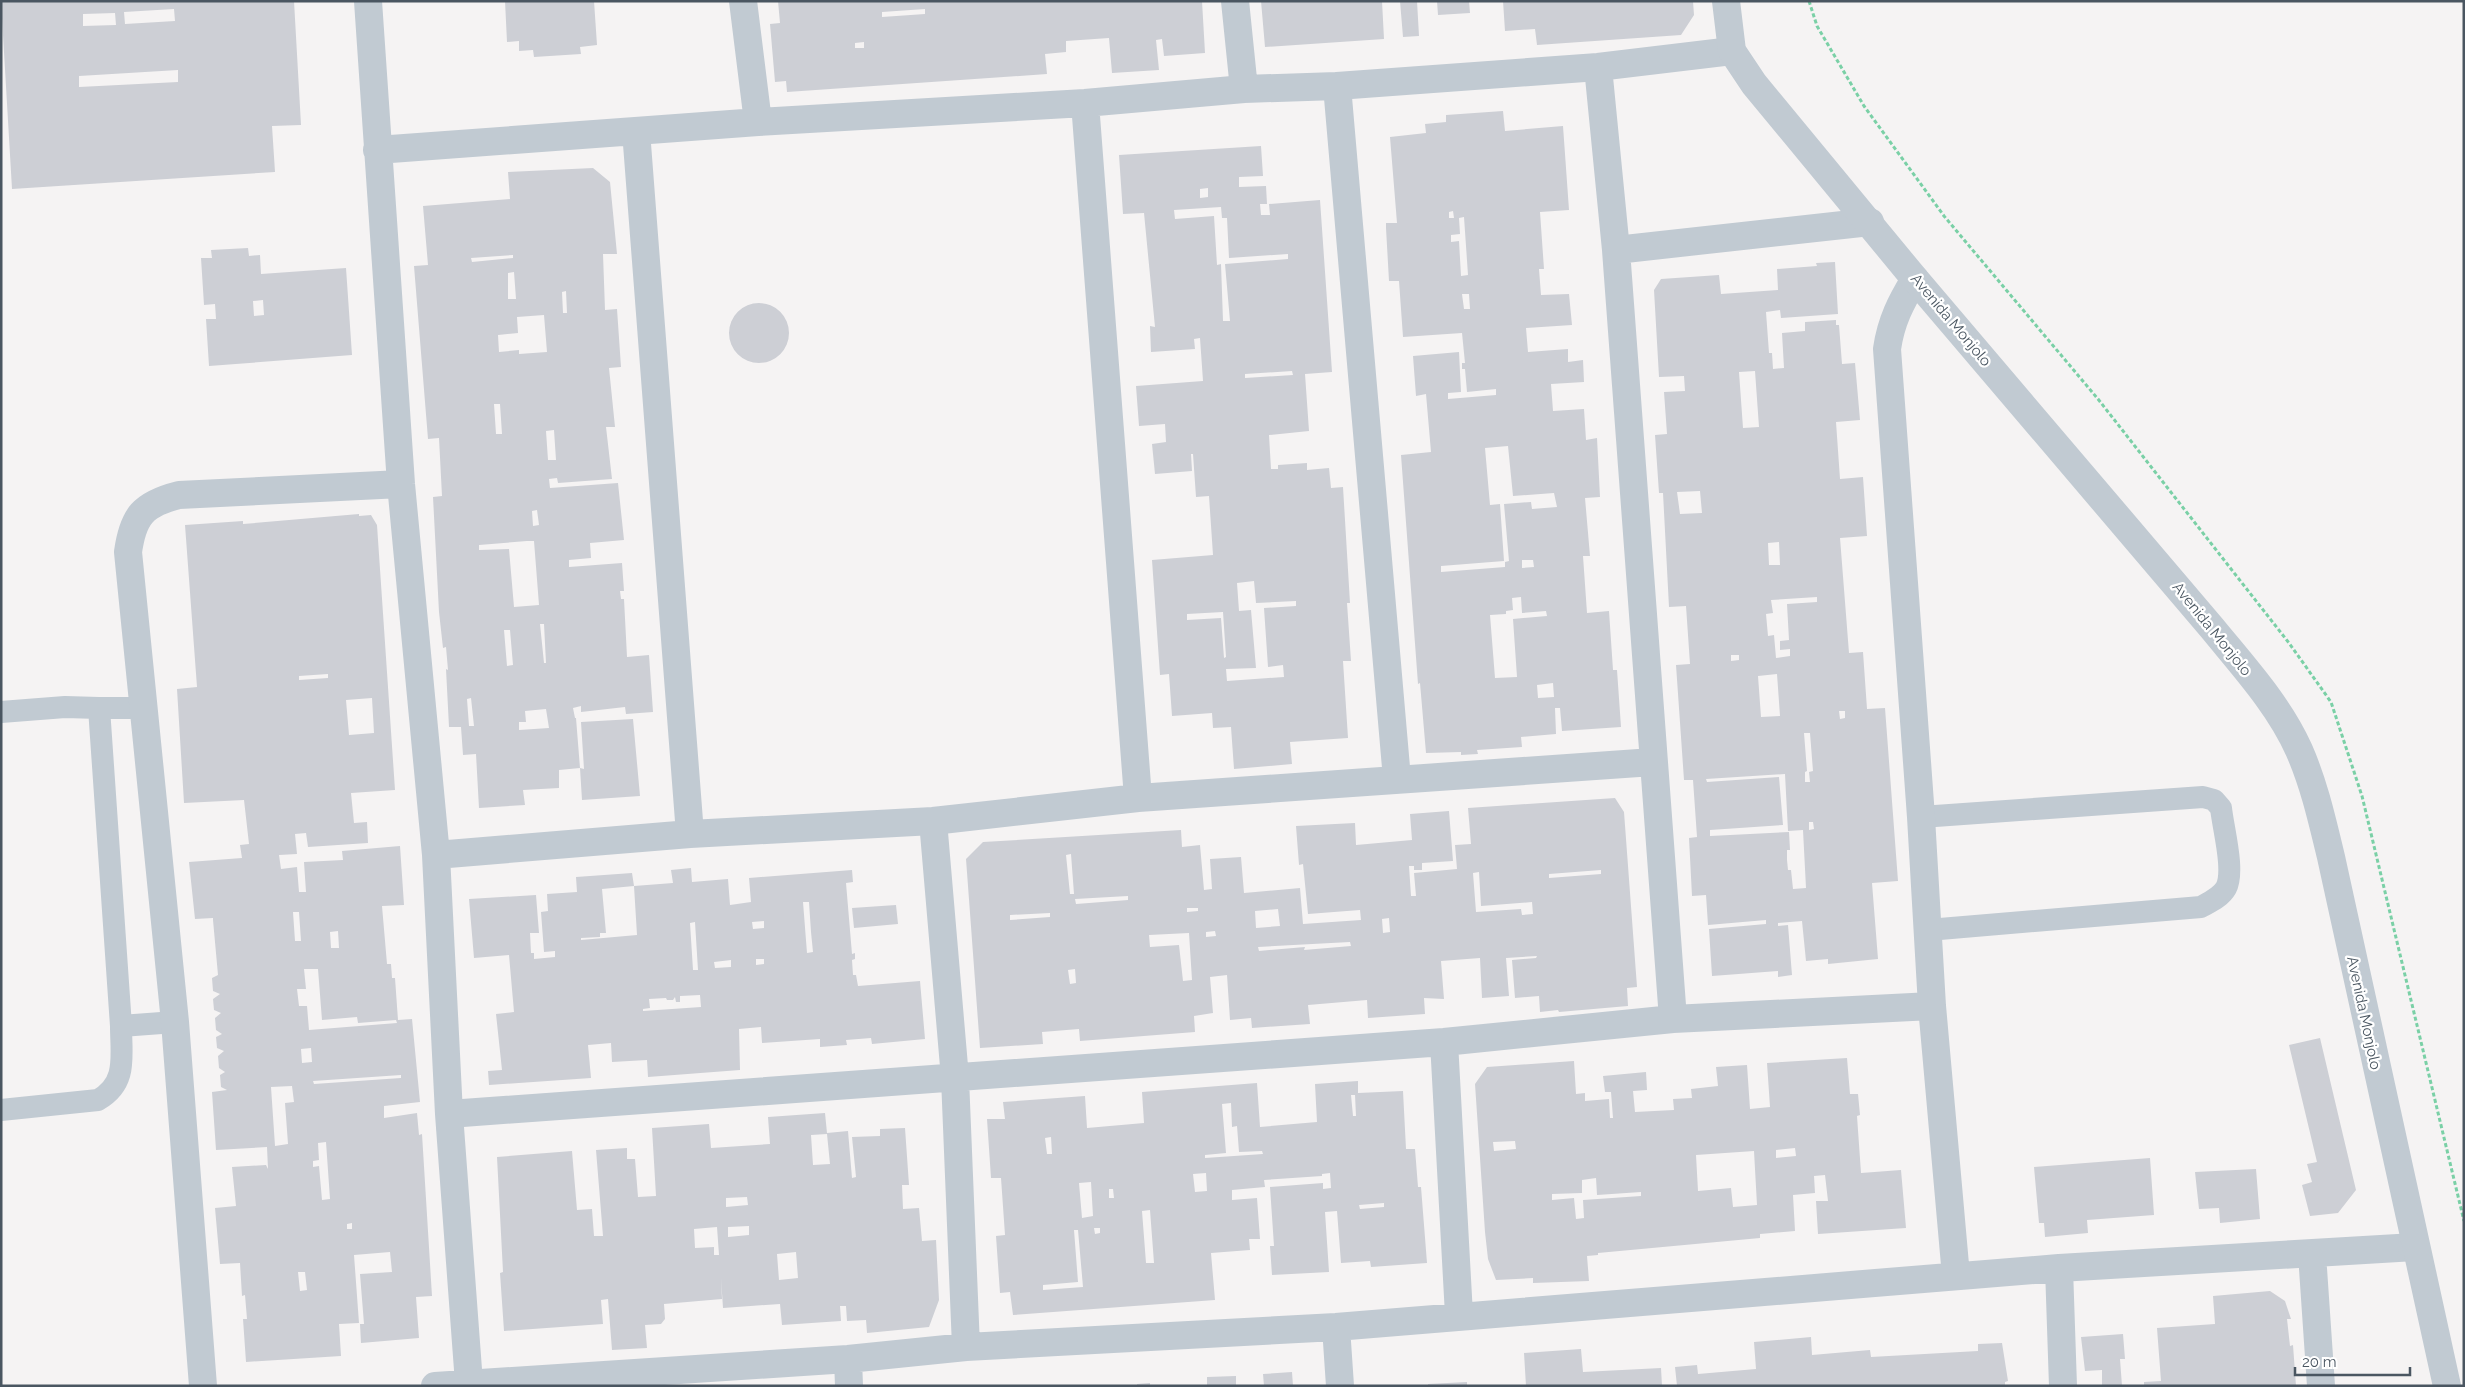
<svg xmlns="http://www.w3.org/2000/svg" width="2465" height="1387" font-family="Raleway,sans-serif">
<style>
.building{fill:#cdcfd5;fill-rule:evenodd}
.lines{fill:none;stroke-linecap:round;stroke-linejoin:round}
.path{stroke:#7ad0a6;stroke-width:3;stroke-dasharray:4 2.5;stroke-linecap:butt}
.service{stroke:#c1cad2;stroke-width:22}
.minor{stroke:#c1cad2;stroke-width:28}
.tertiary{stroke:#c1cad2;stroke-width:28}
.labels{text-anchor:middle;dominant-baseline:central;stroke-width:4.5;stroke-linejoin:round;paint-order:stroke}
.street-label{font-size:15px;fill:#4a5661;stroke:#fff}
</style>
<rect width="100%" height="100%" fill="#f5f3f3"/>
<!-- building -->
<path class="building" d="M1 1H294L301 125 272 126 275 172 12 189ZM174 9 175 21 125 24 124 12ZM115 13 116 25 83 26V14ZM178 70V82L79 87V76Z
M505 1H594L597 45 580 47 581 54 534 57 533 50 519 51V41L507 42Z
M778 1H1202L1205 53 1164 56 1162 39 1156 40 1159 70 1112 73 1109 38 1066 41V52L1045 54 1047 74 787 92 786 81 775 82 770 24 780 23ZM925 9V14L882 17V12ZM864 42V48H855V43Z
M1261 1H1382L1384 39 1265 47Z
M1400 1H1417L1419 36 1403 37Z
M1437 1H1469L1470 13 1438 15Z
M1503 1H1693L1694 15 1681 35 1537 45 1535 29 1505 31Z
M1503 111 1505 131 1563 126 1569 210 1540 212 1544 269H1539L1541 295 1569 294 1572 325 1526 328 1528 352 1568 349V362L1583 360 1584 382 1551 384 1553 411 1584 409 1586 440 1597 438 1600 497 1585 498 1590 556H1583L1587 613 1609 611 1613 670H1617L1621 727 1562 731 1560 708H1555L1556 734 1521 737 1522 747 1477 750 1478 754 1461 755V752L1426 753 1420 683 1418 684 1401 455 1431 452 1426 394 1416 396 1413 356 1459 352 1461 392 1448 393V399L1496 395V389L1467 392 1465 369H1462V363H1465L1462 333 1403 337 1399 281H1389L1386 228V223H1397L1390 137 1426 133 1425 124 1446 122V115ZM1453 211 1454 218H1449V212ZM1464 217 1468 275 1461 276 1459 241 1451 242V235L1460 234 1459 218ZM1462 294H1469L1470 309H1464ZM1508 446 1513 496 1554 493 1557 507 1532 509 1531 502 1504 504 1509 561 1505 562V567L1441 572V566L1504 561 1500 504 1490 505 1485 448ZM1522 560H1533L1534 567 1522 568ZM1521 597 1522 613 1546 611 1547 616 1513 619 1517 677 1495 678 1490 615 1506 614V611L1513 610 1512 598ZM1553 683 1554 697 1538 698 1537 685Z
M1261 146 1263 176 1239 177V187L1266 186 1267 204H1260L1261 215H1270L1269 204 1320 200 1332 372 1305 374 1309 431 1269 435 1271 469H1278V465L1307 463V470L1329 468 1331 488 1343 487 1350 603H1347L1351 661H1343L1348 738 1290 742 1292 764 1234 769 1231 727 1213 728 1212 713 1172 716 1169 674 1160 675 1152 560 1213 555 1209 496 1196 497 1193 454H1191L1192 471 1155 474 1152 444 1166 442 1165 424 1139 426 1136 386 1203 381 1200 338 1194 339 1195 349 1151 352 1150 326 1155 327 1144 213 1123 214 1119 155ZM1208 188V197L1200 198V189ZM1221 207 1222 218H1227L1229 258 1288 254V259L1225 264 1230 321H1223L1221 264 1217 265 1214 216 1175 219 1174 210ZM1292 371 1293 375 1245 378V374ZM1254 581 1256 603 1296 601V606L1264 608 1268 667 1283 665 1284 677 1227 681 1226 669 1256 668 1251 610 1239 611 1237 583ZM1223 612 1226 657 1224 658 1221 618 1187 620V614Z
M593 168 610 182 617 254H603L605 310 617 309 621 367 609 368 615 427H606L612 479 558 483 557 478 549 479 550 488 618 483 624 540 590 543 591 558 569 560V567L622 563 624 591H620L621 599H624L627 657 649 655 653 712 626 714 625 707 581 712V706L573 708 575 718H576L580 768 559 770V788L523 790 525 805 479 808 476 754 463 755 461 727H449L446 669 448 670 446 647 443 648 439 612 433 497 442 496 439 438 428 439 414 266 428 265 423 206 510 199 508 172ZM513 255V258L472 262 471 258ZM514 272 516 299H508V273ZM566 291 567 313H563L562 292ZM544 315 547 352 519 354V350L499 352 498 335 518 333 517 317ZM494 404H500L502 434H496ZM554 430 556 460H548L546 431ZM537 510 539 525 533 526 532 511ZM527 541H534L539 605 514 607 509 549 479 550V545ZM540 624H544L546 663H544ZM504 630H510L513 665 507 666ZM471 698 474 726H469L467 699ZM546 709 549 728 519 730V722H526L525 711Z
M248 248 249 256 260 255 261 274 346 268 352 355 209 366 206 319H216L215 304 204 305 201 258H212L211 250ZM263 300 264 315 254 316 253 301Z
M1835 262 1838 314 1781 318 1780 310 1766 312 1769 353H1772L1773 369 1784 368 1782 333 1805 331V322L1836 320V325H1839L1842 364 1855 363 1860 420 1836 422 1840 479 1863 477 1867 536 1840 538 1849 653 1863 652 1867 709 1885 708 1898 881 1872 883 1878 959 1828 964V959L1806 961 1802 921 1778 923V926L1788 925 1792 975 1778 977V971L1712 976 1709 929 1766 924V920L1708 925 1706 895 1692 896 1689 838 1697 837 1693 780H1684L1676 665 1690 664 1686 606 1669 607 1663 493H1659L1655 435 1667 434 1664 392 1685 391 1684 376 1659 377 1654 290 1661 279 1719 275 1721 294 1778 290 1777 269 1817 266 1816 263ZM1755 371 1759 427 1743 428 1739 372ZM1700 491 1702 513 1680 514 1677 492ZM1779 542 1780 565H1769L1768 543ZM1817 597V602L1787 604 1789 640 1780 641V650L1790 649V656L1776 658 1774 635 1768 636 1766 614 1773 613 1771 600ZM1731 655H1739V660L1731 661ZM1777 674 1780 716 1761 717 1758 676ZM1839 711H1845V718L1840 719ZM1804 733H1810L1813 771 1809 772 1810 782H1805V772L1807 771ZM1785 774 1788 831 1803 830 1806 888 1793 889 1791 870H1788L1787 860V850H1790L1789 832 1710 836V830L1783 825 1779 777 1707 782 1706 779ZM1809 822H1813L1814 829 1809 830Z
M729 333a30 30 0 1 1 60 0a30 30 0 1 1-60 0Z
M359 514V516L371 515 377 525 395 790 351 793 354 823 367 822 368 843 308 847 306 833 295 834 297 854 279 855 281 869 297 867 299 892H306L304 862 343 860 342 851 400 846 404 905 382 906 387 964H391L392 978H395L398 1020 412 1019 420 1102 384 1106V1118L417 1113 419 1135 422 1134 432 1296 416 1297 419 1338 361 1343 360 1324H364L360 1274 392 1272 390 1252 354 1255 359 1323 339 1324 341 1356 246 1362 243 1319H247L245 1295 242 1296 240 1263 220 1264 215 1208 236 1206 232 1167 266 1165 268 1169 267 1147 216 1150 212 1092 227 1090 221 1087 220 1075 225 1072 219 1068 218 1056 224 1051 217 1048 216 1037 222 1034 216 1030 215 1018 221 1013 214 1010 213 999 220 994 213 991 212 978 218 975 213 920V918L195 919 189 862 242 858 240 845 249 844 244 800 184 803 177 689 197 687 185 525 243 521V524ZM328 674V678L299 680V676ZM372 698 374 733 349 735 346 700ZM293 912H299L301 941H295ZM338 931 339 948H331L330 932ZM304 969H318L322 1020 357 1017 358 1023 396 1020 397 1023 309 1030 307 1006H299L297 989H306ZM311 1048 312 1062 302 1063 301 1049ZM401 1075V1078L314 1084 313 1081ZM292 1086 294 1102 285 1103 288 1144 275 1146 271 1087ZM326 1142 330 1199 322 1200 319 1166 313 1167V1161L319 1160 318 1143ZM352 1223V1229H347V1224ZM298 1272H305L307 1290 300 1291Z
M633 719 640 796 582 800 580 768 584 769 581 722Z
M1615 798 1624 812 1637 987 1627 988 1628 1006 1559 1012 1558 1010 1540 1012 1539 996 1515 998 1512 960 1536 958 1537 956 1506 958 1509 996 1482 998 1480 958 1441 961 1444 999 1424 998 1425 1014 1368 1018 1367 1000 1308 1005 1310 1024 1252 1028 1251 1018 1230 1020 1227 975 1210 977 1213 1013 1194 1016 1195 1032 1080 1041 1079 1029 1042 1032 1043 1044 980 1048 966 859 983 842 1181 830 1182 847 1200 845 1204 890 1212 889 1210 859 1241 857 1244 893 1300 888 1303 924 1361 920 1360 910 1308 914 1303 864 1299 865 1296 826 1355 823 1356 845 1412 840 1410 814 1449 811 1453 861 1422 863V870H1414V866H1409L1411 896H1416L1414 873 1457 869 1455 845 1471 844 1468 808ZM1071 854 1074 894H1070L1066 855ZM1601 870V874L1549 878V874ZM1479 872 1481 906 1532 902 1533 914 1522 915 1521 909 1476 912 1473 873ZM1128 896V900L1076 904 1075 899ZM1187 908H1198V911L1187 912ZM1278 909 1280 926 1256 928 1255 911ZM1050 913V917L1010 920V915ZM1389 918 1390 932 1383 933 1382 919ZM1215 931 1216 936 1206 937V932ZM1189 933 1192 980 1183 981 1179 945 1150 947 1149 935ZM1350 942 1351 946 1304 950 1305 947 1259 951 1258 947ZM1075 969 1076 983 1070 984 1068 970Z
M691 868 692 882 728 879 730 905 751 902 749 878 852 870 853 882 846 883 852 954 855 953V959L852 960 853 975H856L858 986 920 981 925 1039 872 1044 871 1038 846 1040 847 1045 820 1047V1039L762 1043 761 1027 739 1029 740 1070 648 1077 647 1060 612 1062 611 1043 588 1045 591 1078 489 1085 488 1071 502 1070 496 1014 514 1012 509 955 474 958 469 899 536 895 539 933H530L531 953H534V959L555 957V951L544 952 541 912 548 911 547 894 577 892 576 877 632 873 634 886 602 889 606 933H600V937L581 938V940L637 935 634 886 673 883 671 870ZM803 902H809L811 932 813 952 807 953ZM764 921V928L753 929 752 922ZM695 922 698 970H693L690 923ZM756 959H764V964L756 965ZM731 960V967L715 968 714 962ZM700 995 701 1007 643 1011V1009L650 1008 649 999 666 998 667 1000H673L675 997 676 1002H680V996Z
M896 905 898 924 854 928 852 908Z
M2320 1038 2356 1190 2338 1213 2310 1216 2302 1185 2312 1182 2307 1164 2317 1162 2289 1045Z
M1847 1058 1850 1094H1858L1860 1115 1857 1116 1861 1173 1901 1170 1906 1228 1818 1234 1816 1201H1828L1825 1175 1814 1176 1815 1193 1793 1195 1795 1231 1760 1234V1238L1598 1253V1255L1587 1256 1589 1281 1533 1283V1278L1496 1280 1488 1259 1485 1232 1475 1084 1487 1067 1574 1061 1576 1094 1585 1093V1101L1609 1099 1610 1118H1613L1611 1092H1605L1603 1076 1646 1072 1647 1090 1633 1091 1635 1112 1674 1110 1673 1099 1692 1098 1691 1089 1718 1086 1716 1067 1747 1065 1750 1109 1770 1107 1767 1063ZM1515 1141 1516 1149 1494 1151 1493 1142ZM1795 1148 1796 1156 1776 1158V1150ZM1754 1151 1757 1205 1733 1207 1731 1188 1698 1191 1696 1155ZM1596 1178 1597 1195 1641 1192V1196L1583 1200 1584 1218 1576 1219 1574 1198 1552 1200V1194L1582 1193V1180Z
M1358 1081V1093L1403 1091 1406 1149H1415L1418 1187H1421L1427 1263 1371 1267 1370 1261 1341 1263 1337 1211 1325 1212 1329 1272 1272 1275 1270 1246H1274L1270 1187 1323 1183V1189L1331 1188 1330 1173 1322 1174V1176L1264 1180 1265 1187 1232 1190V1200L1257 1198 1260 1239H1249L1250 1250 1211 1253 1215 1300 1013 1315 1010 1292 1000 1293 996 1236 1005 1235 1001 1178H991L987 1119H1005L1003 1102 1085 1096 1087 1128 1144 1123 1142 1092 1257 1083 1260 1127 1317 1122 1315 1084ZM1351 1095H1355L1356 1116H1353ZM1231 1103 1232 1127 1237 1126 1239 1152 1262 1151 1263 1154 1205 1158V1155L1226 1153 1222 1104ZM1051 1137 1052 1154H1047L1045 1138ZM1206 1173 1207 1191 1195 1192 1193 1174ZM1091 1182 1093 1216 1082 1218 1079 1183ZM1109 1189H1113L1114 1198H1109ZM1384 1203V1207L1360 1209 1359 1205ZM1150 1210 1154 1263H1146L1142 1211ZM1094 1228H1100V1233L1095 1234ZM1074 1230H1078L1083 1287 1043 1290V1285L1078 1282Z
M825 1113 827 1133 848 1131 852 1178 856 1177 852 1137 880 1136V1129L905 1128 909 1185H902L903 1209 919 1208 922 1241 936 1240 939 1300 929 1327 867 1333 866 1320 847 1321 846 1306H840L841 1321 782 1325 780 1304 723 1308 721 1278 722 1299 664 1304 665 1319 661 1324 645 1325 647 1348 612 1350 608 1299 601 1300 603 1324 504 1331 500 1273 503 1272 497 1157 572 1151 577 1210 592 1209 594 1236H603L596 1150 627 1148V1159H635L638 1197 656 1196 652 1128 709 1124 711 1148 770 1144 768 1117ZM827 1134 830 1164 813 1165 811 1135ZM747 1197 748 1205 726 1207V1198ZM749 1226V1235L728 1237V1227ZM717 1227 719 1255H714V1247L695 1248 694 1229ZM796 1252 798 1278 779 1280 777 1254Z
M2150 1158 2154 1215 2087 1220 2088 1233 2045 1237 2044 1223H2039L2034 1167Z
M2256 1169 2260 1219 2220 1223 2219 1208 2199 1209 2195 1172Z
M2270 1291 2285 1301 2291 1319H2287L2290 1346 2293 1345 2296 1386H2144V1382L2161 1381 2157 1328 2215 1324 2213 1296Z
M2123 1334 2125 1359H2120L2122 1386H2102V1370L2085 1371 2081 1337Z
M1811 1337 1812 1355 1870 1350 1871 1357 1978 1351V1344L2002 1343 2008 1381 2005 1382V1386H1677L1675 1367 1697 1365 1698 1374 1756 1369 1754 1342Z
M1581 1349 1583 1372 1661 1368 1662 1386H1526L1524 1353Z
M1292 1372 1293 1386H1264L1263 1374Z
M1236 1376V1386H1207V1377Z
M1467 1382V1386H1428V1384Z
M1150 1383V1386H1137V1384Z"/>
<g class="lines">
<!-- path -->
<path class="path" d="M1809 1 1817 26 1864 106 1944 216 2098 399 2289 643 2331 702 2362 796 2464 1221"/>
<!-- service -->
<path class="service" d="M99 708H144
M1 712 65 707 99 708 121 1026C121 1056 128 1083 98 1100L1 1110
M1921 817 2203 797 2214 800 2221 808C2223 828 2235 871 2226 888 2221 897 2210 902 2201 907L1928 930
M121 1026 175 1022"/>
<!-- minor -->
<path class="minor" d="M368 1 401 484 436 855 449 1114 469 1383
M743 1 758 122
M1235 1 1244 89
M1598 67 1616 250 1673 1019
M1337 86 1397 779
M1085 103 1138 798
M636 131 690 834
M377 150 758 122 1085 103 1244 89 1337 86 1598 67 1732 51
M1616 250 1870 222
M1915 279C1901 302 1891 321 1887 349L1921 817 1932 1006 1956 1276
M933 821 955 1078 966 1347
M436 855 690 834 933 821 1138 798 1653 762
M1444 1042 1459 1315
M449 1114 1444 1042 1673 1019 1932 1006
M2312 1254 2321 1386
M2059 1268 2415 1247
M1336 1327 1340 1386
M848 1359 849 1386
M203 1386 175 1022 128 552C133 516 143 504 179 495L401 484
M435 1386 848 1359 966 1347 1336 1327 2059 1268 2063 1386"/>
<!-- tertiary -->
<path class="tertiary" d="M1726 1 1732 51 1754 84 1915 279 2212 628C2243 666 2279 705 2299 750 2314 784 2322 820 2331 857L2447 1386"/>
</g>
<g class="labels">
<!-- street labels -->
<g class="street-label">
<text transform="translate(1951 320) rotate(50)">Avenida Monjolo</text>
<text transform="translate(2212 629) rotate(51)">Avenida Monjolo</text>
<text transform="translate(2364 1013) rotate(78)">Avenida Monjolo</text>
</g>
</g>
<!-- border -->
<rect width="2465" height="1387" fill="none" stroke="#4a5661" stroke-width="5"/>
<!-- scale -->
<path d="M2295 1367v8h115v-8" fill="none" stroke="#4a5661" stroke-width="2.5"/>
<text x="2302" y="1367" font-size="15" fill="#4a5661" stroke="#ffffff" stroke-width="4" paint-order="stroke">20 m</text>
</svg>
